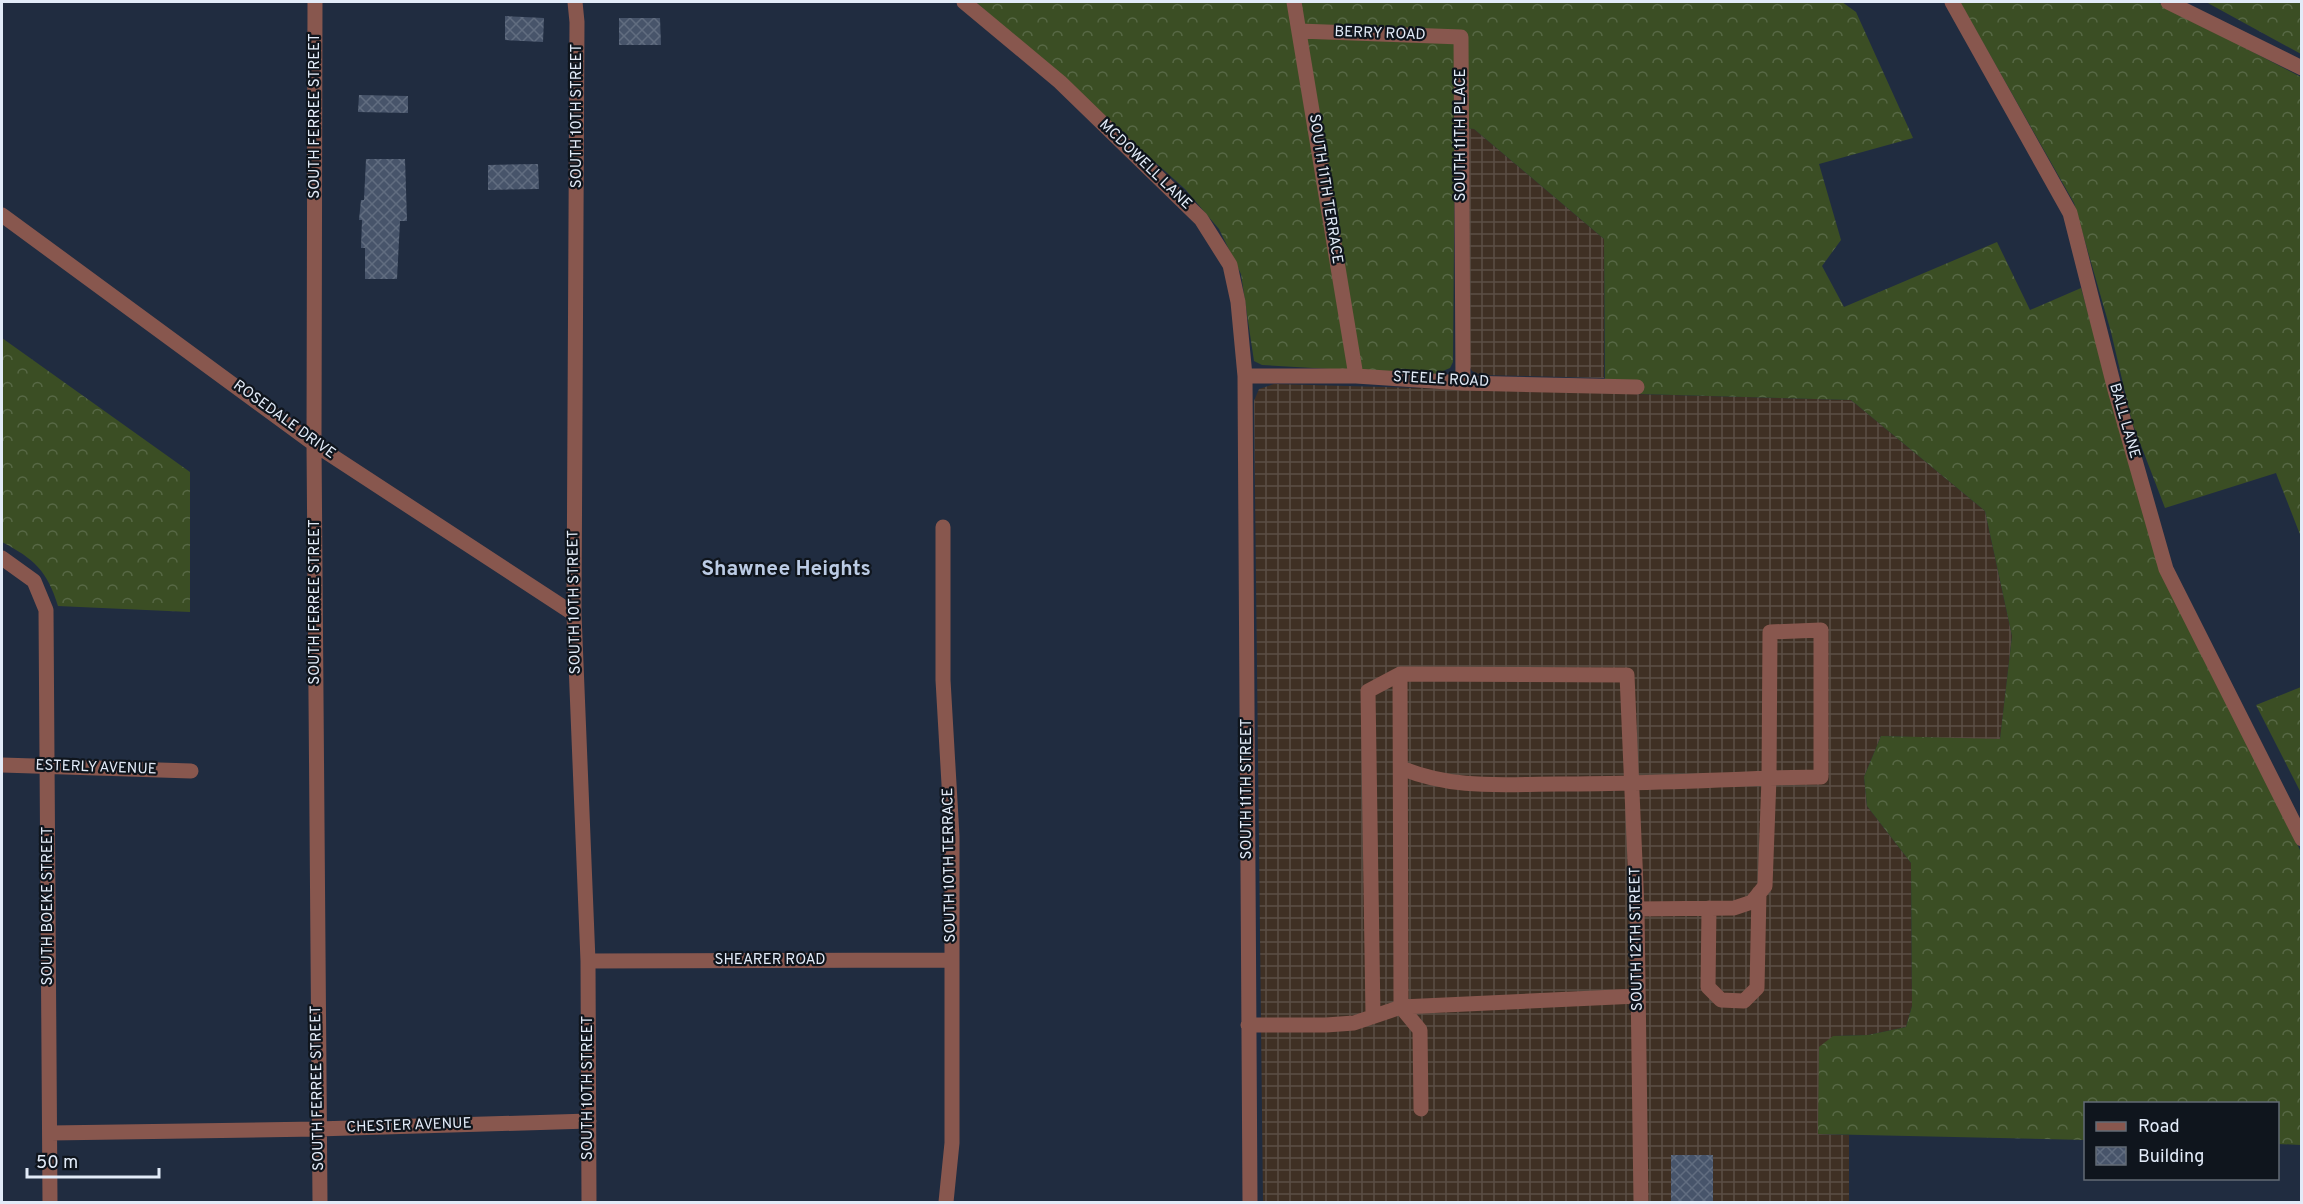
<svg xmlns="http://www.w3.org/2000/svg" width="2303" height="1204" font-family="Overpass,sans-serif">
<style>
.industrial{fill:url(#industrial-grid)}
.forest{fill:url(#forest-crowns)}
.building{fill:url(#building-cross-hatch)}
.lines{fill:none;stroke-linecap:round;stroke-linejoin:round}
.minor{stroke:#88574e;stroke-width:15}
.labels{text-anchor:middle;dominant-baseline:central;stroke-width:4.5;stroke-linejoin:round;paint-order:stroke}
.street-label{font-size:15px;fill:#e2ebf8;stroke:#0f151d}
.district-label{font-size:21px;font-weight:bold;fill:#bbcbe4;stroke:#0f151d}
</style>
<defs>
<pattern id="industrial-grid" width="8" height="8" patternUnits="userSpaceOnUse" patternTransform="scale(1.5)"><rect width="8" height="8" fill="#3f3024"/><path d="M0 4h8M4 0v8" fill="none" stroke="#5a4e45"/></pattern>
<pattern id="forest-crowns" width="20" height="18" patternUnits="userSpaceOnUse" patternTransform="scale(1.5)"><rect width="20" height="18" fill="#3b4e24"/><path d="M2 6a3 3 0 1 1 6 0M12 15a3 3 0 1 1 6 0" fill="none" stroke="#576845"/></pattern>
<pattern id="building-cross-hatch" width="8" height="8" patternUnits="userSpaceOnUse" patternTransform="scale(1.5)"><rect width="8" height="8" fill="#47546a"/><path d="M0 0l8 8M0 8l8-8" fill="none" stroke="#616d80"/></pattern>
</defs>
<rect width="100%" height="100%" fill="#202c40"/>
<!-- industrial -->
<path class="industrial" d="M1468 128 1474 129 1604 239V378L1481 375 1472 371 1468 364Z
M1274 384 1851 400 1985 511 2012 636 2000 740 1881 736 1864 777 1867 806 1911 863 1912 1006 1906 1027 1868 1035 1833 1036 1818 1134 1849 1135V1202H1263L1254 401 1259 389Z"/>
<!-- forest -->
<path class="forest" d="M976 2H1842L1856 12 1913 138 1819 164 1841 240 1822 266 1844 307 1997 242 2030 310 2081 288 2164 578 2301 852V1145L2278 1144V1104H2086L2085 1140 1818 1134 1819 1047 1833 1036 1868 1035 1906 1027 1912 1006 1911 863 1867 806 1864 777 1881 736 2000 739 2012 636 1985 511 1851 400 1605 393 1604 239 1474 129 1455 127 1453 362 1450 368 1433 375 1262 365 1254 361 1241 274 1219 229 1185 189Z
M1960 2H2157L2301 77V537L2276 473 2165 508 2132 422 2111 332 2074 203Z
M2206 2H2301V54Z
M2 338 190 472V612L58 606C47 570 34 559 2 542Z
M2301 687V793L2256 705Z"/>
<!-- building -->
<path class="building" d="M505 16 544 18 543 42 505 40Z
M619 18H660L661 45H619Z
M359 95 408 96V113L358 112Z
M366 159H405L407 221H400L397 279H365V248H361L362 220H359L361 200H364Z
M538 164 539 189 488 190V165Z
M1671 1155H1713V1203H1671Z"/>
<g class="lines">
<!-- minor -->
<path class="minor" d="M315 2 314 444 320 1202
M575 2 577 22 574 614 588 961 589 1202
M964 2 1060 82 1201 219 1230 265 1238 302 1245 376 1250 1202
M1294 2 1356 376
M1952 2 2070 213 2115 390 2166 569 2302 839
M2168 2 2302 68
M1299 31 1461 37 1463 383
M2 215 314 444 574 614
M1245 376H1356L1463 383 1637 387
M943 527V680L952 836V1143L946 1202
M2 558 34 581 46 610 50 1202
M1821 630V777L1769 778 1770 632Z
M1400 674 1401 1007 1420 1030 1421 1109
M2 765 191 771
M1401 768C1455 790 1503 784 1559 784 1629 784 1699 781 1769 778L1765 886 1752 902 1734 908 1637 909
M1709 908 1708 987 1721 1000 1744 1001 1757 988 1759 893
M588 961 952 960
M1373 1016 1368 691 1400 674 1627 675 1637 909 1641 1202
M1248 1025H1326L1354 1023 1401 1007 1638 996
M50 1133 317 1129 589 1121"/>
</g>
<g class="labels">
<!-- street labels -->
<g class="street-label">
<text transform="translate(1380 34) rotate(2)">BERRY ROAD</text>
<text transform="translate(315 116) rotate(-90)">SOUTH FERREE STREET</text>
<text transform="translate(577 116) rotate(-90)">SOUTH 10TH STREET</text>
<text transform="translate(1461 135) rotate(-90)">SOUTH 11TH PLACE</text>
<text transform="translate(1145 165) rotate(44)">MCDOWELL LANE</text>
<text transform="translate(1325 189) rotate(81)">SOUTH 11TH TERRACE</text>
<text transform="translate(1441 380) rotate(3)">STEELE ROAD</text>
<text transform="translate(284 420) rotate(36)">ROSEDALE DRIVE</text>
<text transform="translate(2124 421) rotate(74)">BALL LANE</text>
<text transform="translate(315 602) rotate(-90)">SOUTH FERREE STREET</text>
<text transform="translate(575 602) rotate(-91)">SOUTH 10TH STREET</text>
<text transform="translate(96 768) rotate(2)">ESTERLY AVENUE</text>
<text transform="translate(1247 789) rotate(-90)">SOUTH 11TH STREET</text>
<text transform="translate(950 865) rotate(-91)">SOUTH 10TH TERRACE</text>
<text transform="translate(48 906) rotate(-90)">SOUTH BOEKE STREET</text>
<text transform="translate(1637 939) rotate(-91)">SOUTH 12TH STREET</text>
<text x="770" y="960">SHEARER ROAD</text>
<text transform="translate(318 1088) rotate(-91)">SOUTH FERREE STREET</text>
<text transform="translate(588 1088) rotate(-90)">SOUTH 10TH STREET</text>
<text transform="translate(409 1126) rotate(-2)">CHESTER AVENUE</text>
</g>
<!-- district labels -->
<g class="district-label">
<text x="786" y="569">Shawnee Heights</text>
</g>
</g>
<!-- border -->
<rect width="2303" height="1204" fill="none" stroke="#e2ebf8" stroke-width="6"/>
<!-- legend -->
<rect x="2084" y="1102" width="195" height="78" fill="#0f151d" stroke="#636b75" stroke-width="1.5"/>
<rect x="2096" y="1122" width="30" height="9" fill="#88574e" stroke="#636b75" stroke-width="1.5"/>
<text x="2138" y="1132" font-size="18" fill="#e2ebf8">Road</text>
<rect x="2096" y="1147" width="30" height="18" fill="url(#building-cross-hatch)" stroke="#636b75" stroke-width="1.5"/>
<text x="2138" y="1162" font-size="18" fill="#e2ebf8">Building</text>
<!-- scale -->
<path d="M27 1168v9h132v-9" fill="none" stroke="#e2ebf8" stroke-width="3"/>
<text x="36" y="1168" font-size="18" fill="#e2ebf8" stroke="#0f151d" stroke-width="4.5" paint-order="stroke">50 m</text>
</svg>
